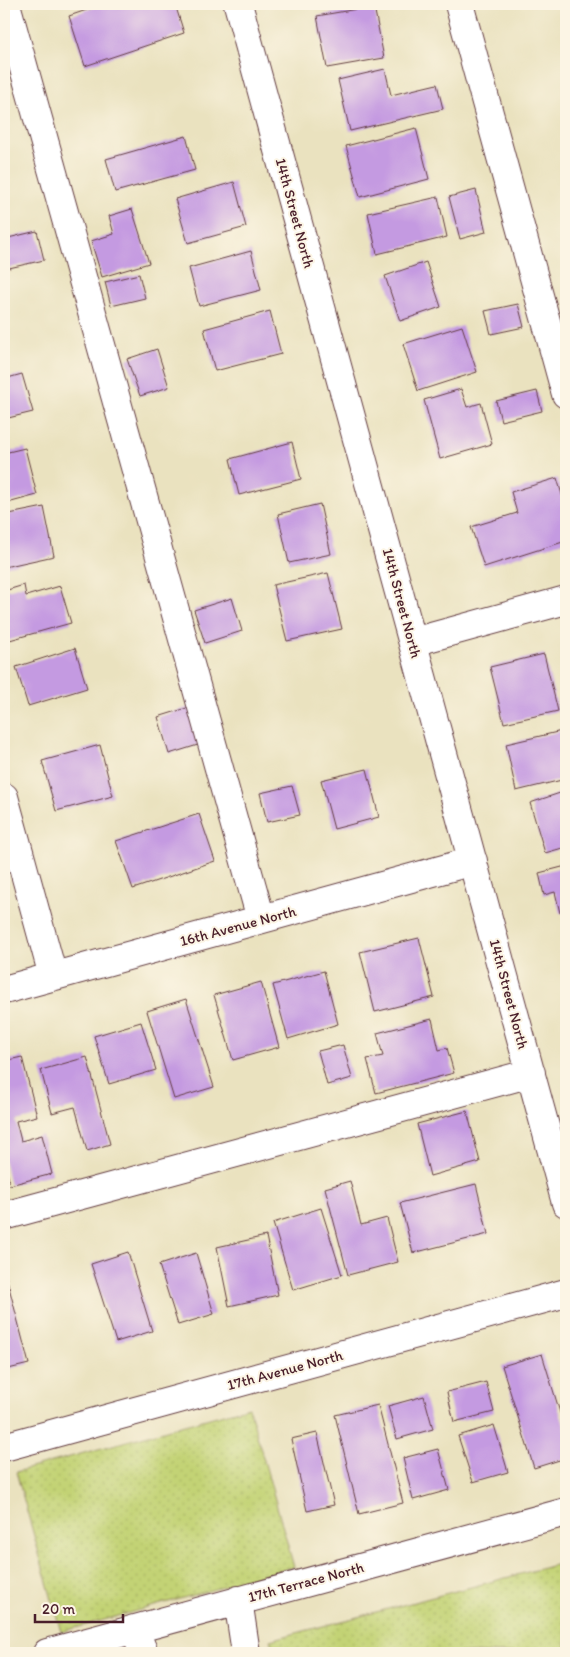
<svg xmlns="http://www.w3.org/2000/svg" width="570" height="1657" font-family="Itim,sans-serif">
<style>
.park{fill:url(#park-dots);stroke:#867950}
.building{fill:#c49ae1}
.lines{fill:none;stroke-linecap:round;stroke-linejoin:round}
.minor-casing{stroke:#623c41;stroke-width:30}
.minor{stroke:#fff;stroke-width:28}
.labels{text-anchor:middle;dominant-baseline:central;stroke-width:4;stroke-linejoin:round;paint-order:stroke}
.street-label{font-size:15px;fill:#4a1f2b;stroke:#fcf5e5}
</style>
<defs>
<pattern id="park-dots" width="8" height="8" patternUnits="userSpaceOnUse" patternTransform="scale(1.25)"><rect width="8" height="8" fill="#c3d375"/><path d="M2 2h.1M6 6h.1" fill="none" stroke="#a9b565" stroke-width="1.8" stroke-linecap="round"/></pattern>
</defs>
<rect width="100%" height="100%" fill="#fcf5e5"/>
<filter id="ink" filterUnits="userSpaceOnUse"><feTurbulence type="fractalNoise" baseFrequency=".02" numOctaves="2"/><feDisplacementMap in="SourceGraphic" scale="10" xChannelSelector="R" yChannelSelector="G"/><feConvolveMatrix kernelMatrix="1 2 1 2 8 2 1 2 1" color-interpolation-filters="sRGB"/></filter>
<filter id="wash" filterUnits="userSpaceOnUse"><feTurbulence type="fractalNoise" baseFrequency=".0096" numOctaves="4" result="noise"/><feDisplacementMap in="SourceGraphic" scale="20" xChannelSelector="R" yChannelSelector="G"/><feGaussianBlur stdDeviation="1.12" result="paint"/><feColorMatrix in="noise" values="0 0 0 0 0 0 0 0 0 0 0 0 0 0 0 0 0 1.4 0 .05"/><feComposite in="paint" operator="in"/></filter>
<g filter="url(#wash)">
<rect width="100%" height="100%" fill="#eae2bf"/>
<!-- park -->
<path class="park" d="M249 1407 294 1567 61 1632 16 1472Z
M566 1562V1653H274L270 1640Z"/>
<g id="blocks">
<!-- building -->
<path class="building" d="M104 4H175L184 33 85 66 69 16Z
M374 6 384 58 327 68 317 16Z
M385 69 391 95 437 84 443 109 350 131 338 80Z
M416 128 429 179 360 197 346 146Z
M186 136 195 170 115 192 106 159Z
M234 182 246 227 188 243 175 199Z
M476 190 486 232 460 239 449 197Z
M438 197 447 237 377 254 368 213Z
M132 209 149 263 102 277 91 241 114 234 109 216Z
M37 231 44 260 9 268 4 247V239Z
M251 251 261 290 199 306 189 268Z
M426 262 441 307 400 321 385 276Z
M139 274 145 298 111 306 105 282Z
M518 304 524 327 491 334 485 311Z
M270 311 281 354 215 371 204 329Z
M462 326 477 372 418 391 403 344Z
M157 349 169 387 140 396 127 359Z
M22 374 33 412 4 419V379Z
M461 389 467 407 481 403 492 444 440 459 424 400Z
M537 391 542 411 501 421 496 401Z
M292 442 301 479 239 495 230 459Z
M25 448 37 495 4 504V453Z
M557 478 566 508V541L484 567 471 527 517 513 511 492Z
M320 504 331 554 289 563 278 514Z
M44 507 54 556 4 567V515Z
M328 573 342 629 287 641 273 585Z
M24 585 26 596 60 586 71 623 6 641 4 632V591Z
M232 598 242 631 205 643 194 610Z
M75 648 87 688 28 706 16 667Z
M544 654 558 711 504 723 490 667Z
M190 707 201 744 169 754 158 717Z
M566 730V779L516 791 506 744Z
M100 745 113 796 56 811 42 761Z
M367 769 379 817 334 829 321 780Z
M292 786 300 815 267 822 260 793Z
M566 791V847L545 853 530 803Z
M199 814 215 861 133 889 116 841Z
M566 866V912L560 913 555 892 544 895 539 873Z
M419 938 434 997 375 1012 360 952Z
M324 971 338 1024 288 1039 273 985Z
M261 982 279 1047 233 1060 214 995Z
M186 999 214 1087 174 1099 147 1011Z
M432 1019 439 1050 447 1048 454 1073 376 1093 367 1059 383 1056 377 1033Z
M141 1022 156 1070 109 1084 94 1036Z
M343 1045 352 1078 327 1085 318 1051Z
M22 1057 37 1116 16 1121 21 1141 42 1135 52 1174 10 1185 4 1159V1061Z
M87 1057 110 1144 87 1151 75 1107 52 1113 41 1070Z
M467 1111 480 1162 430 1176 417 1124Z
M350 1181 361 1225 387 1218 398 1262 348 1275 325 1188Z
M476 1184 488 1234 413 1253 400 1203Z
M321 1208 342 1275 293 1290 273 1223Z
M266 1236 278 1295 229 1306 217 1247Z
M128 1252 152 1331 116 1342 91 1264Z
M196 1253 214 1314 178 1325 159 1265Z
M4 1268 29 1364 4 1370Z
M542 1354 566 1432V1458L534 1468 502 1366Z
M486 1382 494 1412 454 1422 447 1392Z
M424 1396 433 1429 397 1439 388 1406Z
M378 1405 403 1503 359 1514 335 1415Z
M494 1425 508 1472 473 1482 458 1436Z
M317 1433 334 1505 307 1511 291 1439Z
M438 1449 449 1490 413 1500 403 1458Z"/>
</g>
</g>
<g filter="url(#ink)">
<use href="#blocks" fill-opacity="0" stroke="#623c41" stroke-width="1"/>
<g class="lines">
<!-- minor casing -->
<g class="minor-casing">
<path id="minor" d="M6 4 261 919
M238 4 566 1203
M459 4 566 394
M413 642 566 600
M4 797 53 976
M4 990 473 861
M4 1216 531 1073
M4 1447 566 1293
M238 1600 246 1653
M134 1629 144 1653
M47 1653 566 1512"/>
</g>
<!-- minor -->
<use href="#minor" class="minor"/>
</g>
</g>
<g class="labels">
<!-- street labels -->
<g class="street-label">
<text transform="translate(295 213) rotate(75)">14th Street North</text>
<text transform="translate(402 603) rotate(75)">14th Street North</text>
<text transform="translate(238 926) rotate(-15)">16th Avenue North</text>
<text transform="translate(509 994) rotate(75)">14th Street North</text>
<text transform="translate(285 1370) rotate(-15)">17th Avenue North</text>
<text transform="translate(306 1582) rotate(-15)">17th Terrace North</text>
</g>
</g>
<!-- margin -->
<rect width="570" height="1657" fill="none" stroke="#fcf5e5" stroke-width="20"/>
<!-- scale -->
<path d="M35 1614v8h88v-8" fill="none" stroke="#4a1f2b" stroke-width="2.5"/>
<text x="42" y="1614" font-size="15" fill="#4a1f2b" stroke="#fcf5e5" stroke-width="4" paint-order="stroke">20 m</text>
</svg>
